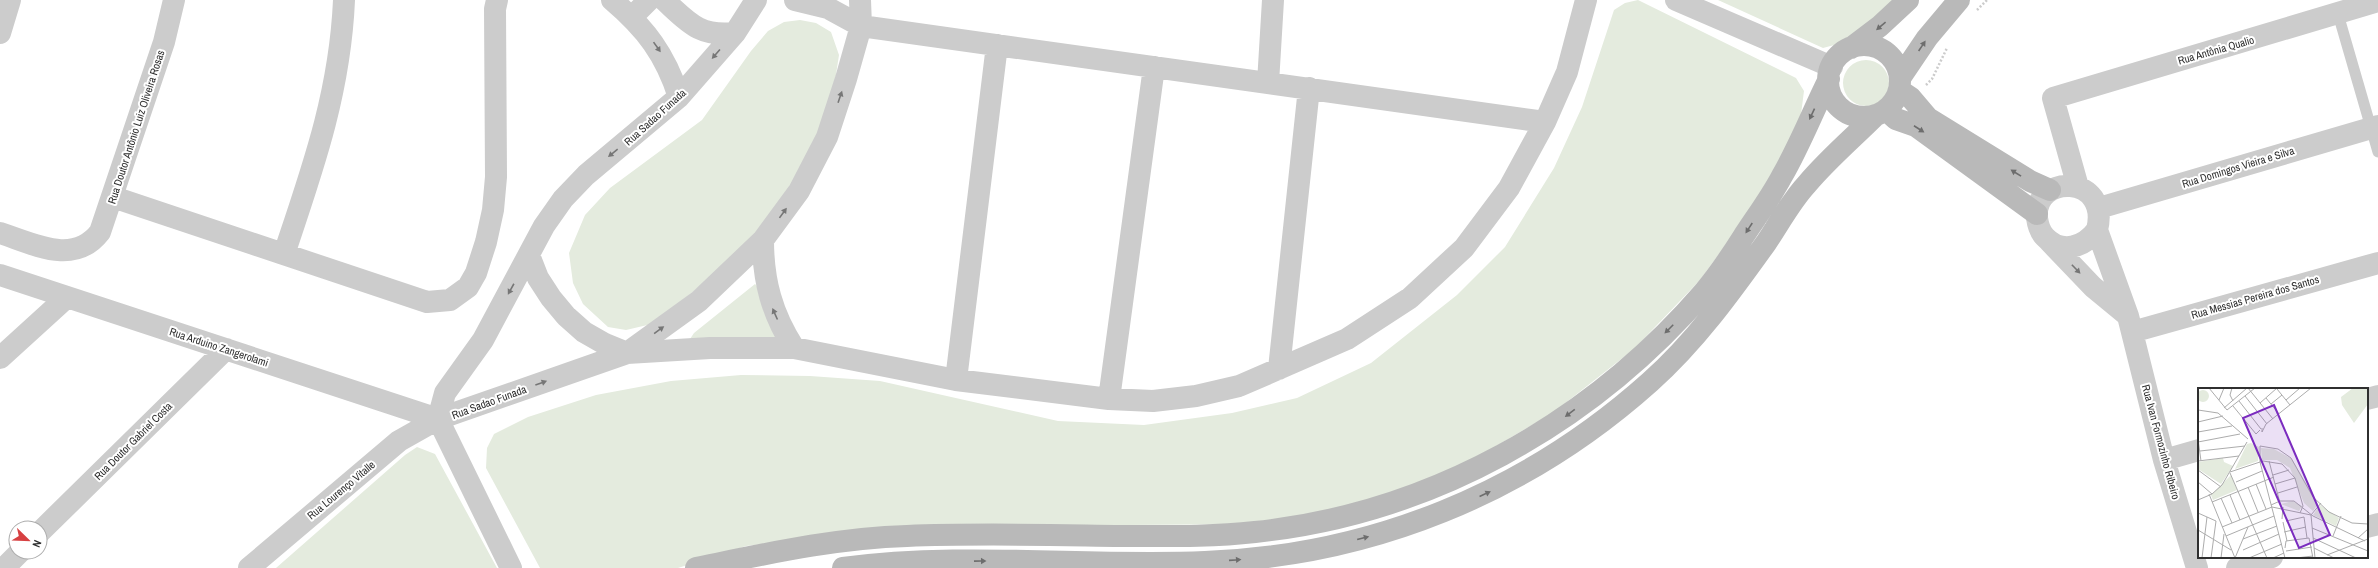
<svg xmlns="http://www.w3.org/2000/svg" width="2378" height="568" font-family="'Archivo Narrow',sans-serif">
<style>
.green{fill:#e4ebde}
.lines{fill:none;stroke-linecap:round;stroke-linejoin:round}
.path{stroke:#ccc;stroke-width:2.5;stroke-dasharray:2 2;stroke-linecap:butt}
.lane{stroke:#ccc;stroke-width:11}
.street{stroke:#ccc;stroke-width:22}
.secondary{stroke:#b9b9b9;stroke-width:22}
.oneway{fill:#6d6d6d}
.oneway2{fill:#767676}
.labels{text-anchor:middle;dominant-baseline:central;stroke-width:4;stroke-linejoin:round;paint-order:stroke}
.street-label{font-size:11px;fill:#2f2f2f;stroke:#fff}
.inset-road{fill:none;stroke:#acacac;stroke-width:1}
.view{fill:#7b2cbf;fill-opacity:0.15;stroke:#7b2cbf;stroke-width:2}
.inset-edge{fill:none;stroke:#2f2f2f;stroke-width:2}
</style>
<rect width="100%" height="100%" fill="#fff"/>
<!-- green -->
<path class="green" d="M1638 0 1796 78 1804 91 1800 122 1756 203 1700 280 1634 349 1554 412 1469 462 1432 482 1282 524 973 526 819 537 746 546 678 568H540L486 468 487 448 494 434 528 417 596 395 671 381 741 375 810 376 880 381 1058 421 1144 425 1232 413 1297 398 1371 363 1457 295 1505 247 1554 168 1582 107 1614 10 1625 3Z
M1718 0H1897L1849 41 1823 48Z
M800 20 816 23 831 32 839 55 833 94 818 144 766 230 656 323 626 330 608 327 583 304 573 283 569 253 585 215 610 188 702 120 751 51 768 31 784 22Z
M1843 83a23 23 0 1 1 46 0a23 23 0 1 1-46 0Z
M755 284 761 290 779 337 690 339 694 333Z
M417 447 435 454 497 568H276L405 455Z"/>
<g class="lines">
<!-- path -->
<path class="path" d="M1977 10 1987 0
M1926 85 1932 79 1947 48"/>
<!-- lane -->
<path class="lane" d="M2338 14 2378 152"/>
<!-- street -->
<path class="street" d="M612 0C646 29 665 54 679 97
M664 0C688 22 699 37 735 33
M795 0 828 8 861 26 1545 122
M1676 0 1832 67
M632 17 649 0
M0 33 10 0
M1268 83 1273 0
M2078 187 2053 98 2378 1
M113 197 427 302 450 300 468 287 476 273 486 242 493 210 496 177 495 9 497 0
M2099 208 2378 126
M2097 230C2084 247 2062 255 2045 237 2040 232 2038 225 2037 218 2033 173 2111 174 2097 230L2128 316 2164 460 2197 568
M0 233C34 244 74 266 100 232L164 42 174 0
M763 240C763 281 772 314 794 348
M2049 241 2093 287 2127 315
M284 254C313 168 340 92 344 0
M529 255 538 278 551 298 566 316 584 332 605 344 627 353 710 348H794L956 380 1109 399 1153 401 1196 396 1239 386 1347 339 1410 298 1464 248 1509 188 1545 122 1567 72 1586 0
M0 275 438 419
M2132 332 2378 263
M0 358 67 297
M1279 369 1309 88
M956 380 997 45
M1109 399 1154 67
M2367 399 2378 396
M438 419 445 393 483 340 544 226 563 199 586 175 679 97 735 33 756 0
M438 419 511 568
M2164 460 2199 450
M2367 527 2378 524
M40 532 226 349
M4 568 20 552
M249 568 399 441 438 419 627 353 699 301 763 240 799 191 827 137 846 79 861 26 860 0
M2237 568 2272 557"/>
<!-- secondary -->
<path class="secondary" d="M1828 81a36 36 0 1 1 72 0a36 36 0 1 1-72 0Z
M1851 48 1880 26 1908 0
M1900 78 1927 38 1959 0
M1899 90 1911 98 1928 118 2030 181 2050 190
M1886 110 1896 119 1916 126 2037 214
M696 568C765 554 836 538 907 536 979 533 1050 535 1121 536 1166 536 1211 537 1255 532 1430 514 1590 424 1704 292 1718 275 1731 256 1743 237 1756 217 1771 197 1782 176 1800 145 1813 111 1829 79
M843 568C963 552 1085 567 1205 562 1371 556 1526 493 1650 382 1695 342 1731 292 1766 243 1779 224 1791 201 1807 184 1828 159 1853 138 1876 115"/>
</g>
<!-- one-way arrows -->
<defs><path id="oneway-solid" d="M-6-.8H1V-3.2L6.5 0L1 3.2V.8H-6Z"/></defs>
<g class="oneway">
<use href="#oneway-solid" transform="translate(1881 26) rotate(140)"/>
<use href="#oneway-solid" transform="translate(1922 46) rotate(-56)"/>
<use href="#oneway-solid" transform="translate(1812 114) rotate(115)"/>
<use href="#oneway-solid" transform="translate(1919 129) rotate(33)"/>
<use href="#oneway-solid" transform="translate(2016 173) rotate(-148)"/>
<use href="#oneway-solid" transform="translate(1749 228) rotate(123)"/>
<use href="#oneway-solid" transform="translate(1669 329) rotate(135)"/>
<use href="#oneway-solid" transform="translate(1570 413) rotate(143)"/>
<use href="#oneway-solid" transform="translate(1485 494) rotate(-25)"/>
<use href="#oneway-solid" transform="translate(1363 538) rotate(-14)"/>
<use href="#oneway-solid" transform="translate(1235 560) rotate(-4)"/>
<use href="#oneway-solid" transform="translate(980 561) rotate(-1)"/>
</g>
<g class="oneway2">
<use href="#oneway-solid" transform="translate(657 47) rotate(55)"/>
<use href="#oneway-solid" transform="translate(716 54) rotate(131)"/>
<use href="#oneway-solid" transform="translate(840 97) rotate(-71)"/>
<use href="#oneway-solid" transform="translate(613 153) rotate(141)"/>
<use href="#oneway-solid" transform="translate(783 213) rotate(-54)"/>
<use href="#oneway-solid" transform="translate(2076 269) rotate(46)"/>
<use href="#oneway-solid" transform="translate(511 289) rotate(119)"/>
<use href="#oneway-solid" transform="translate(775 314) rotate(-114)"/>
<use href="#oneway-solid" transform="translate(659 330) rotate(-36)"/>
<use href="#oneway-solid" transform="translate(541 383) rotate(-20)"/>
</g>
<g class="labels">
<!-- street labels -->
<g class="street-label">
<text transform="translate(2216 50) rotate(-16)">Rua Antônia Qualio</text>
<text transform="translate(655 117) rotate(-42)">Rua Sadao Funada</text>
<text transform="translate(136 127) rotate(-72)">Rua Doutor Antônio Luiz Oliveira Rosas</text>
<text transform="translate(2238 167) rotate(-17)">Rua Domingos Vieira e Silva</text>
<text transform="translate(2255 297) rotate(-16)">Rua Messias Pereira dos Santos</text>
<text transform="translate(219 347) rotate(18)">Rua Arduino Zangerolami</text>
<text transform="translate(489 402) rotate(-20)">Rua Sadao Funada</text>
<text transform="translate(133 441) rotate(-45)">Rua Doutor Gabriel Costa</text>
<text transform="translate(2161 442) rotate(75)">Rua Ivan Formozinho Ribeiro</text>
<text transform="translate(341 490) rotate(-40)">Rua Lourenço Vitalle</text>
</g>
</g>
<!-- overview -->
<g transform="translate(2198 388)">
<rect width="170" height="170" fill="#fff"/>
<path d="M155 0H170V16L156 35 144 17 143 9ZM-1 8a6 6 0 1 1 12 0a6 6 0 1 1-12 0ZM53 55 61 59 60 73 37 81 49 56ZM63 60 76 61 94 71 120 116 115 123 106 115 92 80 79 72H64ZM25 70 26 74 35 78 23 96 0 81V74ZM33 87 39 102 15 112 13 107ZM95 113 104 118 101 123 83 116ZM122 117 141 130 138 138 115 127Z" fill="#e4ebde"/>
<path class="inset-road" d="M11 0 29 22 57 0M34 0 32 7 35 13M50 0 75 31M79 1 92 17M47 8 69 36M68 10 81 26M21 12 26 0M88 12 102 0M41 13 63 41M62 15 79 0M73 16 84 7M35 18 58 46 62 42M26 20 49 0M0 22 20 25 50 51M0 34 25 28M64 40V44L68 36 113 0M0 44 34 38M0 51 3 73M0 54 42 46M62 58V74L87 170M62 58 80 61 93 70 115 109 131 124 154 135 170 136M2 63 47 58M0 73 41 68M71 73 83 119M0 82 23 99M32 84 65 73 84 76 97 90 105 118 102 125M32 85 69 170M75 87 91 82M0 94 14 106M38 94 64 83M58 96 68 121M77 96 97 90M50 99 60 124M80 105 99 99M11 106 37 170M32 107 42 132M23 110 34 135M0 112 14 106 24 97 49 54M14 114 76 89M73 117 82 113H96L115 128 167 153M0 125 18 133M113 127 117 170M113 127 123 115M84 131 85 119M88 133 106 129 109 150M85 134 89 153M24 139 74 119 113 127M114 140 170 163M0 142 33 162M86 144 108 139M28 148 76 128M135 148 143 128M115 150 158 170M160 150 170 141M45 151 79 138M87 160 88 153 111 150 115 170M116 160 136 170M45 162 81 146M88 163 114 159M129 167 170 151M4 170 9 129M13 170 18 133M23 170 26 146M37 170 50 139M51 170 84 156M75 170 86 165M98 170 115 168"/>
<path class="view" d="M76 17 132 147 101 160 45 30Z"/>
<rect width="170" height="170" class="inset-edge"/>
</g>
<!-- north arrow -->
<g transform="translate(28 540) rotate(113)"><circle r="19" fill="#ffffff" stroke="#acacac"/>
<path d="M0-3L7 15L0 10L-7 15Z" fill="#d74042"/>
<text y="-6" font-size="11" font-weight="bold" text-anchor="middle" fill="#2f2f2f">N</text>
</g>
</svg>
